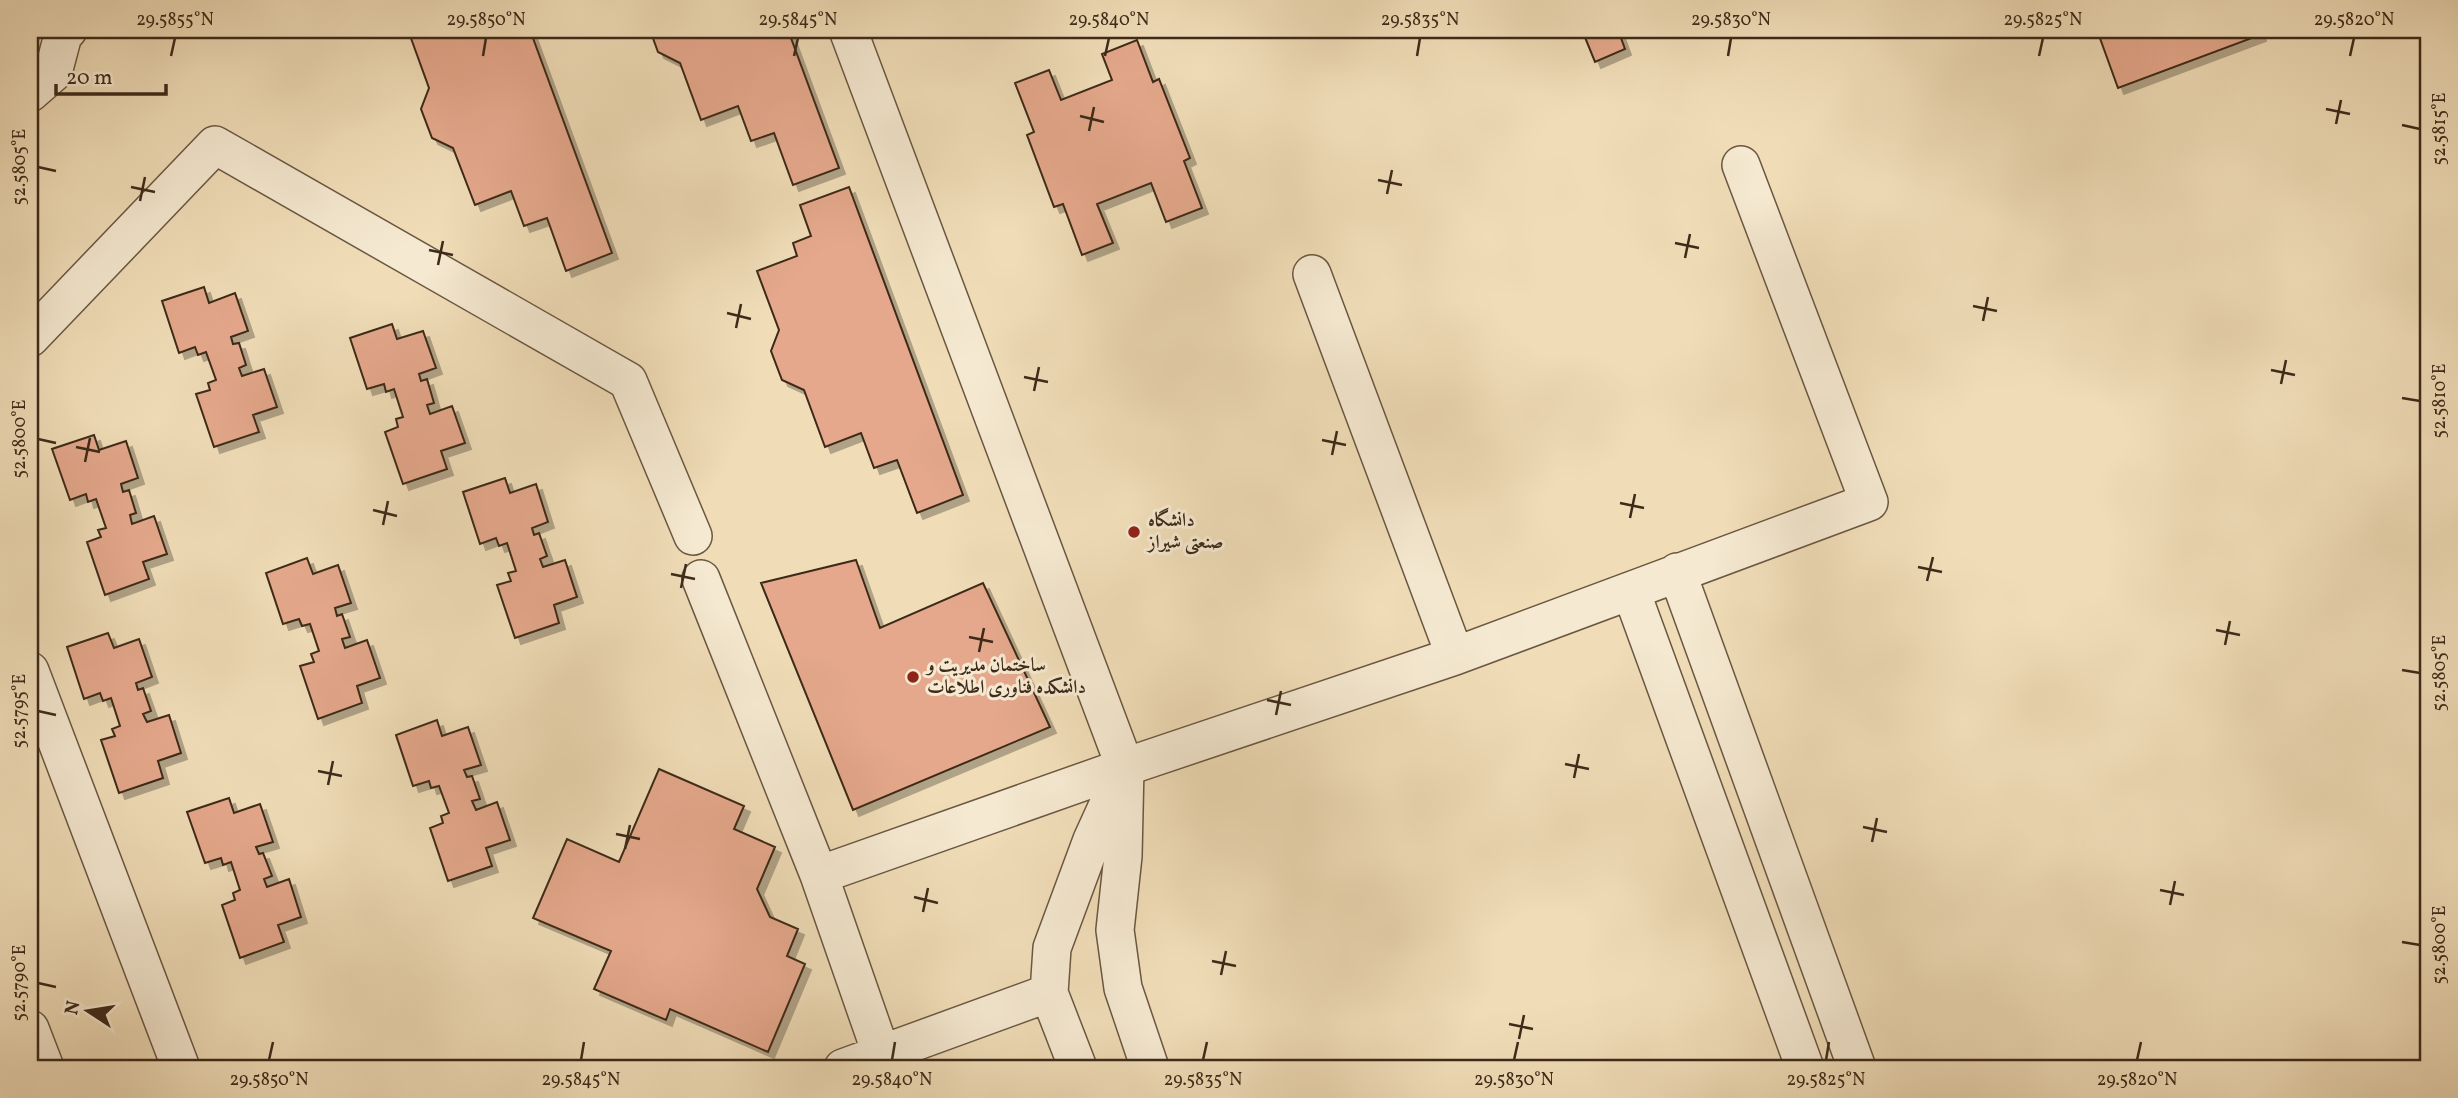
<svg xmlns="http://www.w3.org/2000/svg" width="2458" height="1098" font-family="Vollkorn,Amiri,serif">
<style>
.building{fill:#e5a88c;stroke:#3d2a19;stroke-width:2;filter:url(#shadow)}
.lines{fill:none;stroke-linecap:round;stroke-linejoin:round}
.minor-casing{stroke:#6a5741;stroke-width:40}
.minor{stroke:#f5e9d1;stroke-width:37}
.ticks{fill:none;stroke:#3d2a19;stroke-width:2.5}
.poi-dot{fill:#8f2418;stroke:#f5e9d1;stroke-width:2.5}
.labels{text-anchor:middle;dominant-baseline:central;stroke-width:6;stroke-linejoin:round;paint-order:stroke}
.poi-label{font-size:19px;font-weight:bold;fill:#3d2a19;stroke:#f5e9d1;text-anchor:start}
.neatline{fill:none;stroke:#3d2a19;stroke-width:2.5}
.ticks-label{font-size:18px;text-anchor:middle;fill:#3d2a19}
</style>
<defs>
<filter id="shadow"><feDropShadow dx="6" dy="6" stdDeviation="0" flood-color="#0004"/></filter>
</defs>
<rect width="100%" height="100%" fill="#f0ddb8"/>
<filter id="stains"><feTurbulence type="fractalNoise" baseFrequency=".00286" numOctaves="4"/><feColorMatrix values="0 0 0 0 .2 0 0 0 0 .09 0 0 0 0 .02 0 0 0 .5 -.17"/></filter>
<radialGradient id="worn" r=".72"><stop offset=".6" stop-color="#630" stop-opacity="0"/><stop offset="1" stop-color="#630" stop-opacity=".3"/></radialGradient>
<!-- building -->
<path class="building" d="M408 30H530L612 253 566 271 547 218 524 226 511 191 475 205 453 148 432 138 421 109 429 88Z
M650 30H788L839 168 793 185 774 133 751 141 738 106 701 120 680 63 658 52Z
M1582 30H1618L1625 49 1595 62Z
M2097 30H2258L2260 35 2118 88Z
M1137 40 1153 82 1159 79 1190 158 1184 161 1202 208 1166 222 1151 183 1097 204 1113 243 1082 255 1063 204 1054 207 1027 135 1034 132 1015 83 1049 70 1061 100 1112 80 1102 54Z
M849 187 963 495 917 513 897 460 874 468 861 433 825 447 804 390 782 380 771 351 779 330 757 271 797 256 793 243 811 236 800 205Z
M204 287 209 303 235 293 248 331 231 337 233 344 239 343 246 365 239 368 242 376 264 369 277 407 253 415 259 432 214 447 196 394 210 390 208 383 216 380 206 352 198 355 195 347 179 353 162 301Z
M392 324 397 339 423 331 436 368 419 374 421 381 427 379 434 403 427 405 430 414 452 406 465 443 441 451 447 469 403 484 385 432 398 427 396 419 403 417 394 389 386 392 384 384 367 389 350 338Z
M94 435 99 450 126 441 138 478 121 484 123 492 129 490 136 513 130 515 132 524 154 516 167 554 143 562 149 579 105 595 87 542 101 537 98 530 106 528 96 499 88 502 86 494 70 500 52 449Z
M505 478 510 493 536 484 548 522 532 528 534 535 539 533 547 556 540 559 543 567 565 560 577 597 554 605 559 623 515 638 497 585 511 581 508 573 516 571 507 543 499 546 496 538 480 544 463 492Z
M307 558 313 574 338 565 351 603 335 608 337 616 342 614 350 637 342 639 345 648 367 640 380 678 357 686 362 703 318 719 300 666 314 662 311 654 319 651 310 624 302 626 299 619 283 624 266 573Z
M856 560 880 628 983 583 1050 727 853 810 761 583Z
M108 633 114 648 139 639 152 677 136 683 138 690 143 688 151 711 143 714 147 722 169 715 181 753 158 761 163 778 119 793 101 740 115 736 112 729 120 726 111 698 103 701 100 693 84 699 67 647Z
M437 720 442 736 468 727 481 765 464 770 467 777 472 776 480 799 472 801 476 810 497 802 510 840 486 848 492 866 448 881 430 828 443 823 441 816 449 813 439 786 431 788 429 781 413 786 396 735Z
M659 769 744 806 734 829 775 847 757 889 770 917 798 929 787 956 805 964 768 1052 670 1009 666 1020 594 989 611 951 533 918 567 839 619 862Z
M229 798 234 813 260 804 273 842 256 847 259 854 263 853 272 876 264 879 267 887 289 879 301 917 278 925 284 942 240 958 222 905 235 900 233 893 240 890 231 862 223 865 221 858 205 863 187 812Z"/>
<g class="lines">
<!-- minor casing -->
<g class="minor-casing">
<path id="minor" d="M848 30 1125 767 1123 856 1115 930 1123 988 1150 1068
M30 93 53 73 63 35 68 30
M1312 274 1455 656
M30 338 215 145 628 381 693 536
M1677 572 1857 1068
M701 579 819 875
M1631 591 1805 1068
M30 671 181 1068
M30 1029 45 1068
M881 1053 819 875 1125 767 1455 656 1869 502 1741 165
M843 1068 1049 993
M1078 1068 1049 993 1052 948 1092 840 1118 783"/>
</g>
<!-- minor -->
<use href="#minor" class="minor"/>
</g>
<!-- ticks -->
<path class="ticks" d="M171 56 175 38M483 56 486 38M794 56 798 38M1105 56 1109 38M1417 56 1420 38M1728 56 1731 38M2039 56 2043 38M2350 56 2354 38M2326 109 2350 114M1080 116 1104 122M2336 124 2341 100M2402 125 2420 129M1089 131 1094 107M38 167 56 171M1378 180 1402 185M131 187 155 192M1387 194 1392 170M140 201 145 177M1675 243 1699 248M429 250 453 255M1685 258 1690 234M438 265 443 241M1973 306 1997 311M727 313 751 319M1983 321 1988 297M736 328 741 304M2271 370 2295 375M1024 377 1048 382M2281 384 2286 360M1034 391 1039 367M2402 398 2420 401M38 439 56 443M1322 440 1346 445M76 447 100 452M1332 455 1337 431M85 462 90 438M1620 503 1644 508M373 510 397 516M1630 518 1635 494M383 525 388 501M1918 567 1942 572M671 574 695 579M1927 581 1933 557M681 588 686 564M2216 630 2240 635M969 637 993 642M2225 645 2230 621M979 652 984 628M2402 670 2420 673M1267 700 1291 705M38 711 56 715M1276 715 1281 691M1565 764 1589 769M318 771 342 776M1574 778 1579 754M328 785 333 761M1863 827 1887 832M616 834 640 839M1872 842 1877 818M625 849 630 825M2160 890 2184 895M914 897 938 903M2170 905 2175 881M923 912 928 888M2402 942 2420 945M1212 961 1236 966M1221 975 1226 951M38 983 56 987M1509 1024 1533 1029M1519 1039 1524 1015M269 1060 273 1042M581 1060 584 1042M892 1060 895 1042M1203 1060 1207 1042M1514 1060 1518 1042M1826 1060 1829 1042M2137 1060 2141 1042"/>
<!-- markers -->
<g class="poi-dot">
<circle cx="1134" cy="532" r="7"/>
<circle cx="913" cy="677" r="7"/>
</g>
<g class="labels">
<!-- poi labels -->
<g class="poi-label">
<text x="1148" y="521">دانشگاه<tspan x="1148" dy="22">صنعتی شیراز</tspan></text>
<text x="927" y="666">ساختمان مدیریت و<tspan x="927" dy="22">دانشکده فناوری اطلاعات</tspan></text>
</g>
</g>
<!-- margin -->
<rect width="2458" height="1098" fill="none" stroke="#f0ddb8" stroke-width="77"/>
<!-- north arrow -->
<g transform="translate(88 1011) rotate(282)" stroke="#f5e9d1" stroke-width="5" paint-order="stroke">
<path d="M0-5L12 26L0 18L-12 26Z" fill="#3d2a19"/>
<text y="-10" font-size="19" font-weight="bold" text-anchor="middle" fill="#3d2a19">N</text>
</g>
<!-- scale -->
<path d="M56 84v10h110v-10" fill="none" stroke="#3d2a19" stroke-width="3.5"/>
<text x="66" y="84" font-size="21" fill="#3d2a19" stroke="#f5e9d1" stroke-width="5" paint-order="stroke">20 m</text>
<rect x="38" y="38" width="2382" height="1022" class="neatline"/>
<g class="ticks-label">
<text x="175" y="25">29.5855°N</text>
<text x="486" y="25">29.5850°N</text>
<text x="798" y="25">29.5845°N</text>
<text x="1109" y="25">29.5840°N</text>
<text x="1420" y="25">29.5835°N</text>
<text x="1731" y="25">29.5830°N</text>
<text x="2043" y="25">29.5825°N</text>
<text x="2354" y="25">29.5820°N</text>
<text transform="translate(2439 129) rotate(-90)" y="6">52.5815°E</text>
<text transform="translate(19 167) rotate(-90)" y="6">52.5805°E</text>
<text transform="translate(2439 401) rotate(-90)" y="6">52.5810°E</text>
<text transform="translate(19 439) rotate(-90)" y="6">52.5800°E</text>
<text transform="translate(2439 673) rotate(-90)" y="6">52.5805°E</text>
<text transform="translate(19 711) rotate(-90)" y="6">52.5795°E</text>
<text transform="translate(2439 945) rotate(-90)" y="6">52.5800°E</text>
<text transform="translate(19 983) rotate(-90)" y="6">52.5790°E</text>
<text x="269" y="1085">29.5850°N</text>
<text x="581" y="1085">29.5845°N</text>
<text x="892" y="1085">29.5840°N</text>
<text x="1203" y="1085">29.5835°N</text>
<text x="1514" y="1085">29.5830°N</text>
<text x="1826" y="1085">29.5825°N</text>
<text x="2137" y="1085">29.5820°N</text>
</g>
<rect width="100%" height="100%" filter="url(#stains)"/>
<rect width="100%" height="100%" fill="url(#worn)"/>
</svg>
